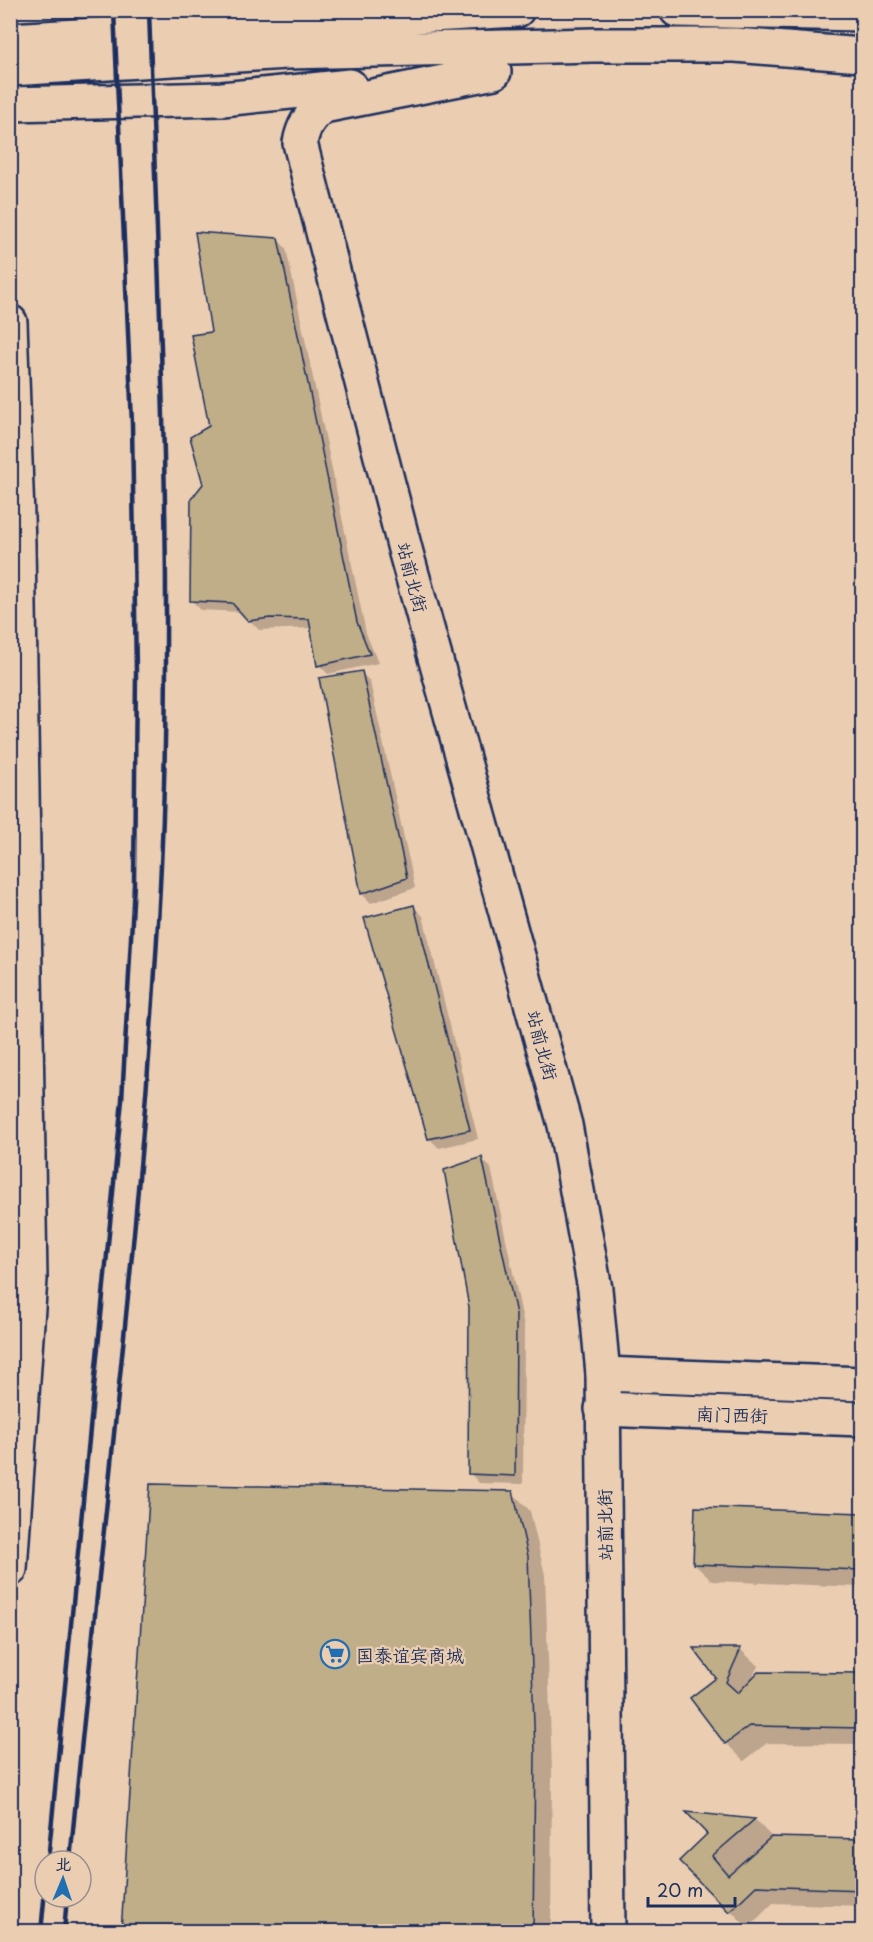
<svg xmlns="http://www.w3.org/2000/svg" width="873" height="1942" font-family="'Playpen Sans','LXGW WenKai TC',sans-serif">
<style>
.shadow{fill:#0003}
.building{fill:#c0ae88;stroke:#1b2f5e;stroke-width:1.5}
.lines{fill:none;stroke-linecap:round;stroke-linejoin:round}
.minor-casing{stroke:#1b2f5e;stroke-width:38}
.major-casing{stroke:#1b2f5e;stroke-width:38}
.minor{stroke:#ebcdb1;stroke-width:33}
.major{stroke:#ebcdb1;stroke-width:33}
.rail{stroke:#1b2f5e;stroke-width:4.5}
.labels{text-anchor:middle;dominant-baseline:central;stroke-width:4.5;stroke-linejoin:round;paint-order:stroke}
.street-label{font-size:18px;fill:#1b2f5e;stroke:#ebcdb1}
.poi-label{font-size:18px;fill:#1b2f5e;stroke:#ebcdb1;text-anchor:start}
</style>
<rect width="100%" height="100%" fill="#ebcdb1"/>
<filter id="ink" filterUnits="userSpaceOnUse"><feTurbulence type="fractalNoise" baseFrequency=".0167" numOctaves="2"/><feDisplacementMap in="SourceGraphic" scale="12" xChannelSelector="R" yChannelSelector="G"/><feConvolveMatrix kernelMatrix="1 2 1 2 8 2 1 2 1" color-interpolation-filters="sRGB"/></filter>
<g filter="url(#ink)">
<!-- shadow -->
<path class="shadow" d="M277 239 286 248 366 633 378 663 328 674 319 665 312 628 259 630 242 612 201 610 191 600 210 427 212 333Z
M361 672 370 682 415 888 371 903 362 894Z
M414 907 423 916 478 1139 439 1148 430 1139 366 919Z
M482 1159 491 1168 524 1325 523 1484 479 1483 470 1473V1307Z
M513 1493 530 1511 545 1575 552 1771 551 1932H122Z
M696 1509 862 1515V1587L712 1581 694 1564Z
M740 1649 758 1666 751 1680 759 1673 862 1675V1744L767 1743 744 1761 726 1743 692 1698 718 1678Z
M690 1814 755 1820 772 1837 769 1839 862 1840V1906L773 1903 748 1928 682 1861 710 1834Z"/>
<!-- building -->
<path class="building" d="M195 232 278 238 357 622 370 654 317 666 309 619 270 618 248 621 232 603 190 601 191 499 203 484 190 437 209 426 191 335 211 332Z
M362 671 407 878 361 894 319 678Z
M414 905 470 1130 428 1139 364 918Z
M482 1157 516 1314 515 1476 468 1474 469 1307 444 1170Z
M150 1484 513 1491 528 1556 535 1752 533 1932H121Z
M695 1507 862 1513V1570L693 1564Z
M693 1648H741L726 1682 738 1693 758 1672 862 1673V1728L749 1726 725 1744 690 1698 716 1678Z
M686 1812 755 1819 712 1856 728 1875 771 1837 862 1839V1890L756 1886 729 1912 679 1861 707 1834Z"/>
<g class="lines">
<!-- minor casing -->
<g class="minor-casing">
<path id="minor" d="M10 322 18 544 30 1279 10 1569
M603 1374 862 1384
M602 1409 862 1419"/>
</g>
<!-- major casing -->
<g class="major-casing">
<path id="major" d="M677 10 862 14
M10 40 517 10
M10 69 287 52 595 45H735L862 55
M494 72 323 106C309 116 303 127 300 143L406 553 565 1125 595 1289 603 1374 608 1932
M10 104 222 99 350 86"/>
</g>
<!-- minor -->
<use href="#minor" class="minor"/>
<!-- major -->
<use href="#major" class="major"/>
<!-- rail -->
<path class="rail" d="M48 1861 122 1100 134 884 136 672 132 424 114 10
M70 1861C101 1536 143 1212 160 886 175 594 159 303 149 10
M41 1932 45 1890
M64 1932 67 1897"/>
</g>
</g>
<!-- icons -->
<defs>
<g id="supermarket-ring" transform="scale(1.5)"><circle r="9.5" fill="#ebcdb1" stroke="#1f6fb2" stroke-width="1.5"/><path d="M-6-5.5h2.5l.6 2H6L4.5 2H-2.5L-4.4-4H-6ZM-1.5 3.2a1.3 1.3 0 1 0 .1 0ZM3 3.2a1.3 1.3 0 1 0 .1 0Z" fill="#1f6fb2"/></g>
</defs>
<g fill-rule="evenodd">
<use href="#supermarket-ring" x="335" y="1654"/>
</g>
<g class="labels">
<!-- street labels -->
<g class="street-label">
<text transform="translate(413 577) rotate(75)">站前北街</text>
<text transform="translate(543 1045) rotate(75)">站前北街</text>
<text transform="translate(732 1414) rotate(2)">南门西街</text>
<text transform="translate(604 1525) rotate(-91)">站前北街</text>
</g>
<!-- poi labels -->
<g class="poi-label">
<text x="356" y="1654">国泰谊宾商城</text>
</g>
</g>
<!-- margin -->
<rect width="873" height="1942" fill="none" stroke="#ebcdb1" stroke-width="36"/>
<rect x="18" y="18" width="837" height="1906" fill="none" stroke="#1b2f5e" stroke-width="2" filter="url(#ink)"/>
<!-- north arrow -->
<g transform="translate(63 1879) rotate(2)"><circle r="28" fill="#ebcdb1" stroke="#988e90" stroke-width="1.5"/>
<path d="M0-4.5L10 22L0 15L-10 22Z" fill="#1f6fb2"/>
<text y="-9" font-size="16" font-weight="bold" text-anchor="middle" fill="#1b2f5e">北</text>
</g>
<!-- scale -->
<path d="M648 1897v9h87v-9" fill="none" stroke="#1b2f5e" stroke-width="3"/>
<text x="657" y="1897" font-size="18" fill="#1b2f5e" stroke="#ebcdb1" stroke-width="4.5" paint-order="stroke">20 m</text>
</svg>
